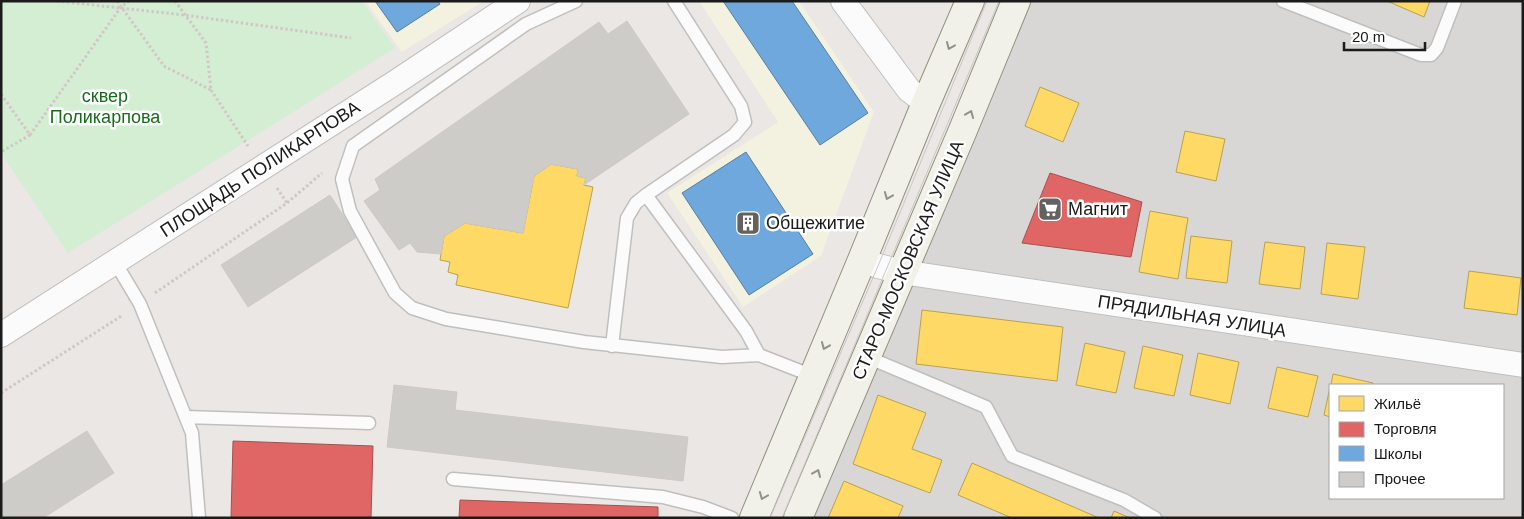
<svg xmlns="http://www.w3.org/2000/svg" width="1524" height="519" font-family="Helvetica,sans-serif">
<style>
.residential{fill:#d9d7d5;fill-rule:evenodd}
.education{fill:#f3f1df}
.park{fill:#d4eed3}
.homes{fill:#ffd966;stroke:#bba050}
.shops{fill:#e06666;stroke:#a55050}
.schools{fill:#6fa8dc;stroke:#567ea2}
.building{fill:#ceccc9;stroke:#cdc9c6}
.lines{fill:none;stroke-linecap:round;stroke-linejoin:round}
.service-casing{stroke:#c1bfbe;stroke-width:15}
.minor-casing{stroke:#c1bfbe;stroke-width:26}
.secondary-casing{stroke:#90907e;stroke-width:30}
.path{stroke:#d3c7c6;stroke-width:3;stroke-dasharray:2.5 2.5;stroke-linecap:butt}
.service{stroke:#fcfbfb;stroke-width:12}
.minor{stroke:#fcfbfb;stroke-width:24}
.secondary{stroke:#f1f1e9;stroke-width:28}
.tram{stroke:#c9c8c8;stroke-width:1}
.oneway{stroke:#91918c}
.labels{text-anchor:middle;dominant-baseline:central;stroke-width:5;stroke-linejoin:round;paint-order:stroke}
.park-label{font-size:18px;fill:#166d1b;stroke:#fff}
.street-label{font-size:18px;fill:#1b1b1b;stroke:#fff}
.poi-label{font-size:18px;fill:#1b1b1b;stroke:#fff;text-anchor:start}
</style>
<rect width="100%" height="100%" fill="#eae7e4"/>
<!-- residential -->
<path class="residential" d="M1025 1H1523V518H813ZM1330 385H1503V498H1330Z"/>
<!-- education -->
<path class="education" d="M365 1H484L402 52Z
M699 1H799L874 112 821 256 743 307 667 193 778 122Z"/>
<!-- park -->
<path class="park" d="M1 1H362L395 48 68 253 1 153Z"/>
<!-- homes -->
<path class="homes" d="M1387 1H1430L1424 17Z
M1040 87 1079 103 1063 142 1025 126Z
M1185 131 1225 139 1216 181 1176 172Z
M551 164 578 169 577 176 586 178 584 185 593 187 568 308 456 285 458 275 448 272 450 262 440 260 444 236 465 223 523 233 534 176Z
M1150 211 1188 218 1178 279 1139 272Z
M1191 236 1232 241 1227 283 1186 278Z
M1265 242 1305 247 1300 289 1259 284Z
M1327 243 1365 247 1358 299 1321 294Z
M1469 271 1521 278 1517 315 1464 308Z
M922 310 1063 327 1057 381 916 364Z
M1085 343 1125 352 1116 393 1076 385Z
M1143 346 1183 355 1174 396 1134 388Z
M1198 353 1239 362 1230 404 1190 395Z
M1277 367 1318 376 1308 417 1268 408Z
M1333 374 1373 383V385H1331Z
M1330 387V417L1324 415Z
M878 395 926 413 912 449 942 460 930 493 853 464Z
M972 463 1099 518H1012L958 495Z
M844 481 903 506 898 518H828Z
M1114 511 1130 518H1111Z"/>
<!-- shops -->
<path class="shops" d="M1050 173 1142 202 1131 257 1022 243Z
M233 441 373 446 371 518H231Z
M460 500 658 507V518H459Z"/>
<!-- schools -->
<path class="schools" d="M375 1H438L440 4 397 32Z
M723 1H792L868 113 820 145Z
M746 152 813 254 749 295 682 193Z"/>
<!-- building -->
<path class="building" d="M627 21 689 114 584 185 586 178 577 176 578 169 551 164 534 176 523 233 465 223 444 236 441 254 417 252 410 243 399 250 364 201 380 190 375 179 599 22 608 34Z
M330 195 357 237 248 307 221 265Z
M394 385 457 392 455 410 688 437 683 481 387 447Z
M87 431 114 473 43 518H1V485Z"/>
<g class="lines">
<!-- service casing -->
<g class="service-casing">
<path id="service" d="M576 1 526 24 353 146 342 179 350 211 395 293 412 308 446 319 584 342 722 357 759 355
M674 1 741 106 745 122 734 135 646 195 746 331 759 355 813 376
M1283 1 1421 55H1431L1437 48 1455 1
M115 262 140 304 192 433 199 518
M612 346 627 218 636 203 646 195
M867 357 986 407 1012 456 1124 500 1155 518
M186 417 369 423
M453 479 663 497 703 507 732 518"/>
</g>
<!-- minor casing -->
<g class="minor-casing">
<path id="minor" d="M843 1 909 90 926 103
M862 260 878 266 902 272 1523 365
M1 335 396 82 518 1"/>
</g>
<!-- secondary casing -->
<g class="secondary-casing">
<path id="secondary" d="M754 518 862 260 926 103 970 1
M798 518 963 130 1016 1"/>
</g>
<!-- path -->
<path class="path" d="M57 1 184 15 351 38
M117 1 164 66 211 90 206 43 175 1
M211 90 248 146
M1 94 30 135 1 152
M30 135 121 7 129 1
M277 188 287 203
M155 293 287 203 322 173
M1 393 123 315"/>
<!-- service -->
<use href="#service" class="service"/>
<!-- minor -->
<use href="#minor" class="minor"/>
<!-- secondary -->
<use href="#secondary" class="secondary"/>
<!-- tram -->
<path class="tram" d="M770 518 878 266 987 1
M782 518 999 1"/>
</g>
<!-- one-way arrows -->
<defs><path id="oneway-chevron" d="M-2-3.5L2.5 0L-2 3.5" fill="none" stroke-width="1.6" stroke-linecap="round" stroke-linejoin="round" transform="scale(1.25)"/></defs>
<g class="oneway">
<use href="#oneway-chevron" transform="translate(950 46) rotate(113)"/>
<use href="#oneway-chevron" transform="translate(970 114) rotate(-68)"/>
<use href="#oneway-chevron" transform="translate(888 196) rotate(112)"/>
<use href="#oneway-chevron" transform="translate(825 346) rotate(113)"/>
<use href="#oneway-chevron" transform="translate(817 473) rotate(-67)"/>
<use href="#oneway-chevron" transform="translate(763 496) rotate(112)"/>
</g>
<!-- icons -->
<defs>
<g id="supermarket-square" transform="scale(1.25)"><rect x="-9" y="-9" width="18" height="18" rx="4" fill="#636261" stroke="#fff"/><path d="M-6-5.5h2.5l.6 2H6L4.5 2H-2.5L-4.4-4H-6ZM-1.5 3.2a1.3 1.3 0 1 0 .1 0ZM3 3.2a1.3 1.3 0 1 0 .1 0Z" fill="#fff"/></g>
<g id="building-square" transform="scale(1.25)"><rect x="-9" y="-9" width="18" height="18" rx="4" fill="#636261" stroke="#fff"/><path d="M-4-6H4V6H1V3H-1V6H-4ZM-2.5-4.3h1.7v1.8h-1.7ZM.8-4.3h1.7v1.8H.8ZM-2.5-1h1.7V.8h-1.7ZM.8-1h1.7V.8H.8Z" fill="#fff"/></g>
</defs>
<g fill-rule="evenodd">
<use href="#supermarket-square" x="1050" y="209"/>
<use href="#building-square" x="748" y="223"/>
</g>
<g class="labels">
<!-- park labels -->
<g class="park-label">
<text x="105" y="96">сквер<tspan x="105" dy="21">Поликарпова</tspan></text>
</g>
<!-- street labels -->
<g class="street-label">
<text transform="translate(260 169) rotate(-33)">ПЛОЩАДЬ ПОЛИКАРПОВА</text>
<text transform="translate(908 260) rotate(-67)">СТАРО-МОСКОВСКАЯ УЛИЦА</text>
<text transform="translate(1192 316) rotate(9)">ПРЯДИЛЬНАЯ УЛИЦА</text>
</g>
<!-- poi labels -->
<g class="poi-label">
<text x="1068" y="209">Магнит</text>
<text x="766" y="223">Общежитие</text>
</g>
</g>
<!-- border -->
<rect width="1524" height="519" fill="none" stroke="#1b1b1b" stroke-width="5"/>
<!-- legend -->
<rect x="1329" y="384" width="175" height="115" fill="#ffffff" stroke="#a4a4a4"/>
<rect x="1339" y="396" width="25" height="15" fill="#ffd966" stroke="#a4a4a4"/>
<text x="1374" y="409" font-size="15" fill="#1b1b1b">Жильё</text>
<rect x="1339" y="422" width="25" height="15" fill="#e06666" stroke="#a4a4a4"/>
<text x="1374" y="434" font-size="15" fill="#1b1b1b">Торговля</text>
<rect x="1339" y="446" width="25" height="15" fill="#6fa8dc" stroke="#a4a4a4"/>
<text x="1374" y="459" font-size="15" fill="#1b1b1b">Школы</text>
<rect x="1339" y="472" width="25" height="15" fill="#ceccc9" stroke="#a4a4a4"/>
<text x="1374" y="484" font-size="15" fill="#1b1b1b">Прочее</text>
<!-- scale -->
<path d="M1344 42v8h81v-8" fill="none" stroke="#1b1b1b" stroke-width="2.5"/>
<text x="1352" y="42" font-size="15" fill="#1b1b1b" stroke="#ffffff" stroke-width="4" paint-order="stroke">20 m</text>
</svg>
